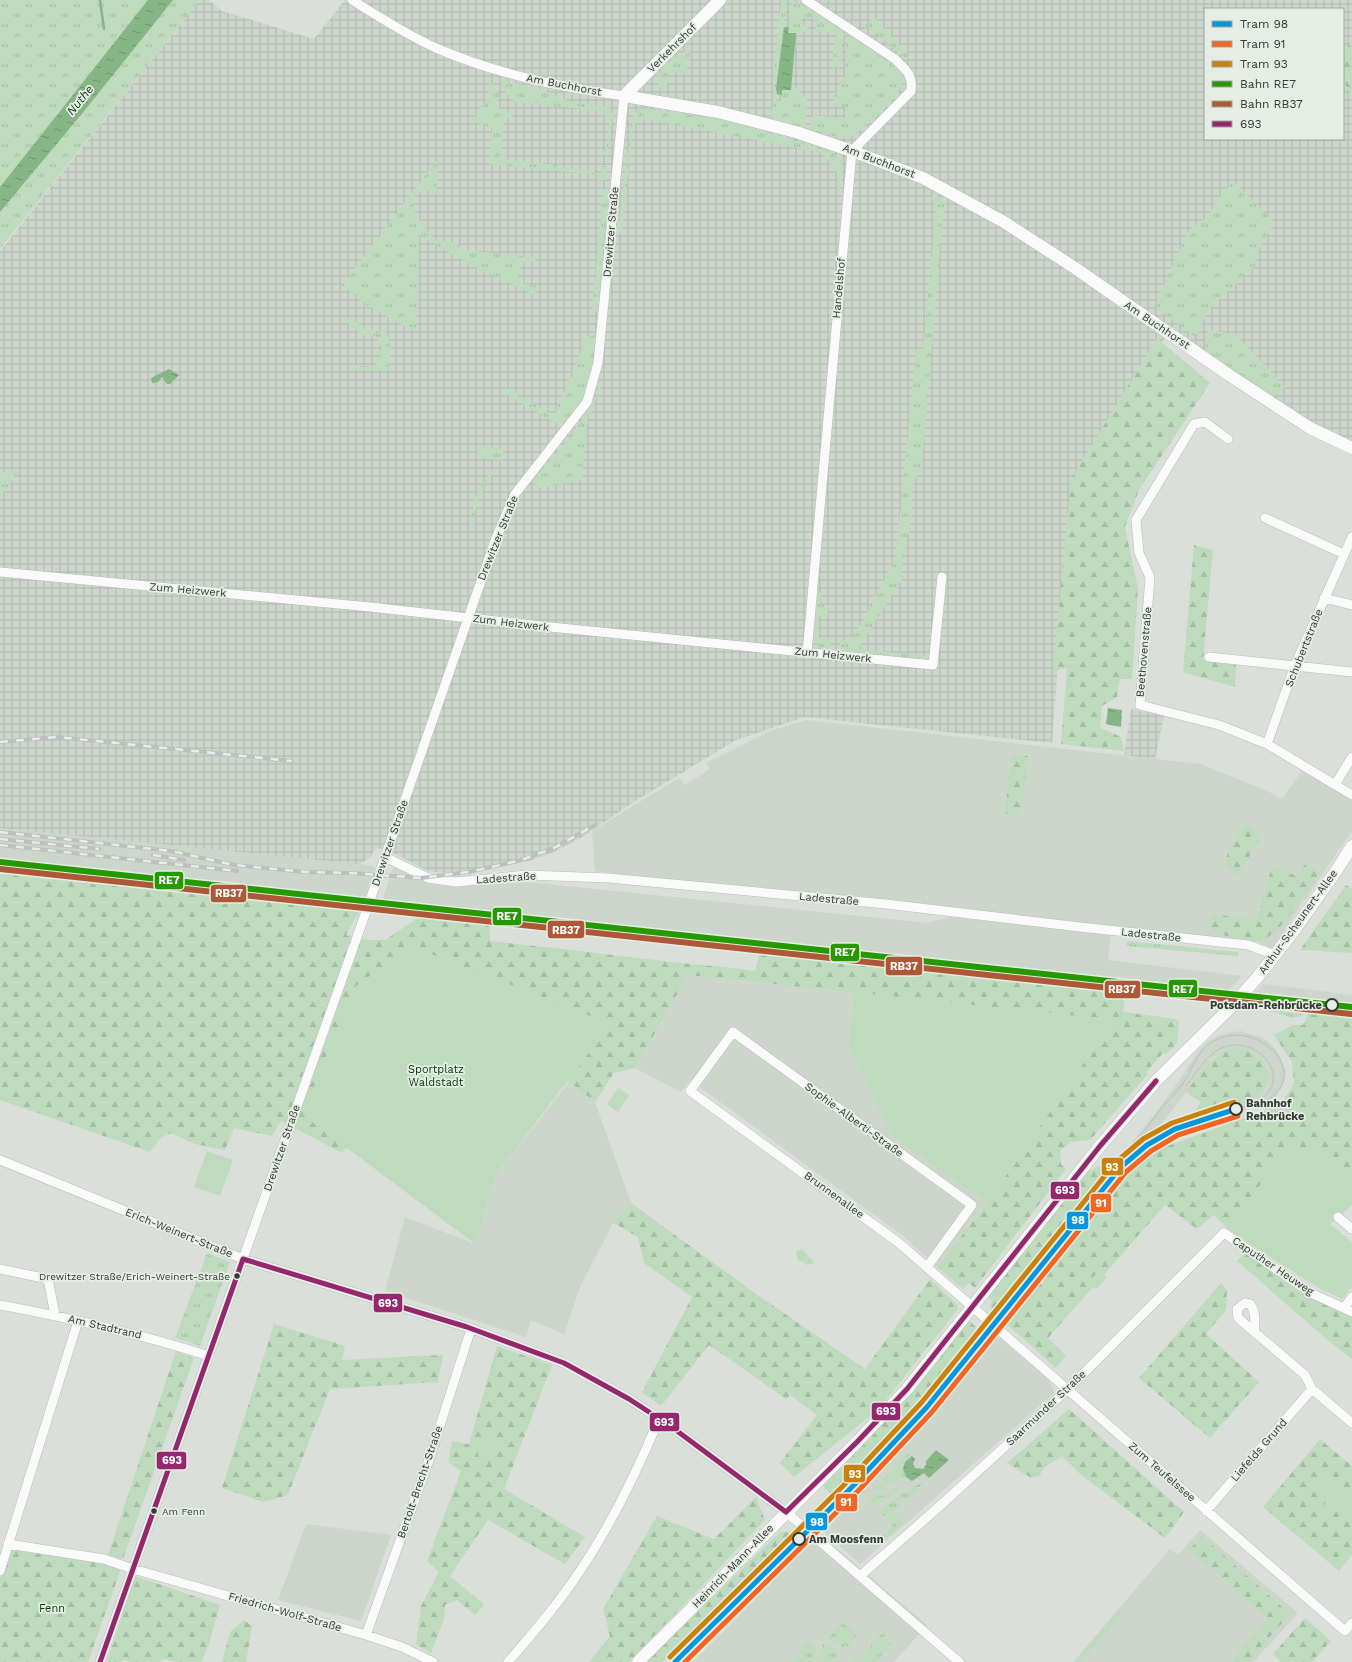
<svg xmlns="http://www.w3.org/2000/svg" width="1352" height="1662" font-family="'Work Sans',sans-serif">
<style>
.built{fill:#ccd6cb;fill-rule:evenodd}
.industrial{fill:url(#industrial-grid)}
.grass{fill:url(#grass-tufts)}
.forest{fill:url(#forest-firs)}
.park{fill:#bfdbbe}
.water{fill:url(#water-ripples)}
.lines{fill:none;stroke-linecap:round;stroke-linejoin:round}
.stream{stroke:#86b685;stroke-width:2.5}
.minor-casing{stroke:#babdba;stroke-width:10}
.major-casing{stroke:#babdba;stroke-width:13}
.minor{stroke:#f9faf9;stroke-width:9}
.major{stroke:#f9faf9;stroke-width:12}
.tram{stroke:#bebfbe;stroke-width:1}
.rail-casing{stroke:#bebfbe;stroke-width:4}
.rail{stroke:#e5eee5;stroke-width:2.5;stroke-dasharray:8;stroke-linecap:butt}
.bus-1-casing{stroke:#e5eee5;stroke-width:8}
.bus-1{stroke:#95276e;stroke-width:5}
.rail-1-casing{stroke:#e5eee5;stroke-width:9}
.rail-2-casing{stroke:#e5eee5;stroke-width:9}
.rail-1{stroke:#269900;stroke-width:6}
.rail-2{stroke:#ad5937;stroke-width:6}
.tram-1-casing{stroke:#e5eee5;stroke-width:8}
.tram-2-casing{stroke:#e5eee5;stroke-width:8}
.tram-3-casing{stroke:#e5eee5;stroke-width:8}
.tram-1{stroke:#0896dd;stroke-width:5}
.tram-2{stroke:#f26522;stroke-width:5}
.tram-3{stroke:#cc800e;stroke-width:5}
.stop-dot{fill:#e5eee5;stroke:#363a36;stroke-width:2}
.bus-dot{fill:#363a36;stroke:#e5eee5;stroke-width:1.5}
.labels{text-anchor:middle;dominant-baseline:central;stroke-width:3.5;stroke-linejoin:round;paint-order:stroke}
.bus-label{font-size:10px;fill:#363a36;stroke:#e5eee5;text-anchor:end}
.street-label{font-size:11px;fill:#363a36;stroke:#e5eee5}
.stop-label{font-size:11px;font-weight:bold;fill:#363a36;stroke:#e5eee5;text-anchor:start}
.park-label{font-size:11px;fill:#053608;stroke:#e5eee5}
.water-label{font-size:12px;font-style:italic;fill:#134215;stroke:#e5eee5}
.line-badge{stroke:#e5eee5;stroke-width:1.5}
.badge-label{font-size:11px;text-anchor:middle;font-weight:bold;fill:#fff}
</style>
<defs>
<pattern id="industrial-grid" width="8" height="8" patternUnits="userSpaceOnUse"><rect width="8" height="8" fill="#ccd6cb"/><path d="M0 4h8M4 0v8" fill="none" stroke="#b0b8af"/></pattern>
<pattern id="grass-tufts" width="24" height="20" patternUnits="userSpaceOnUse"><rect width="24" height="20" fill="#bfdbbe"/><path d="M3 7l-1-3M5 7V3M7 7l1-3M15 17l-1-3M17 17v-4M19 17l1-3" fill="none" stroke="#a5bda4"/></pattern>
<pattern id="forest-firs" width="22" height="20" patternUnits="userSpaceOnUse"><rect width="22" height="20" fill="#bfdbbe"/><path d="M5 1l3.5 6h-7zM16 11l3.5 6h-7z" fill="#a5bda4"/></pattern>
<pattern id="water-ripples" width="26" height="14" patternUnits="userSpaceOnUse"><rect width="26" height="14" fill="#86b685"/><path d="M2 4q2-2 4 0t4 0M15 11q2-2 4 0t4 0" fill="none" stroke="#6e956e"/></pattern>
</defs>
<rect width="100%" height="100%" fill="#dadfda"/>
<!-- built -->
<path class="built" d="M806 720 1201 764 1269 792 1282 799 1303 769 1352 799V831L1272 948 1257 942 1096 924 659 880 595 871 592 831 679 778 685 785 710 769 706 763 770 731Z
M0 828 359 864 375 866 363 905 355 911 0 874Z
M393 868H397L430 884 451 887 526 882 928 923 949 917 1111 933 1108 960 1242 976 1219 1000 379 910Z
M688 975 854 992 848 1046 892 1136 987 1203 937 1267 903 1236 690 1080 681 1092 635 1068Z
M1263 984 1352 995V1017L1271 1007 1249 1002Z
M1241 1031 1263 1038 1270 1043 1279 1054 1286 1072 1285 1079 1276 1096 1269 1102 1256 1107 1202 1121 1174 1131 1153 1144 1137 1157 1002 1320 995 1314 1157 1111 1177 1084 1196 1054 1208 1041 1217 1036 1227 1033ZM1215 1056 1267 1072V1085L1260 1096 1246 1102 1197 1115 1171 1125 1149 1139Z
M569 1082 595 1102 631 1203 613 1223 580 1287 564 1334 531 1320 526 1337 385 1291 405 1217 475 1244 495 1176Z
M997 1336 1050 1381 1054 1393 860 1564 824 1532 931 1419Z
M306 1524 391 1535 361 1621 278 1600Z
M1200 1530 1298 1613 1253 1662H1073L1170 1549 1178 1555Z
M820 1534 927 1625 894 1662H693Z"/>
<!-- industrial -->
<path class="industrial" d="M200 0H209L222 11 314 39 345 0H1352V41L1343 52V9H1205V139H1343V81L1352 96V441L1315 425 1221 363 1172 327 1072 480 1052 743 805 717 736 740 632 803 581 838 554 852 529 861 457 875 428 871 397 855 375 847 371 857 359 864 0 828V251Z
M1131 709 1164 716 1155 759 1124 755Z"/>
<!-- grass -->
<path class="grass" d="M0 0H200L0 249Z
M781 0H787L776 88 778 89 776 103 782 99V89L791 90 796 87 807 100 805 128 775 120 771 116 775 75 773 74Z
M796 1 840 29 844 34 841 62 838 67 832 68 835 33 815 31 818 20 801 17 800 25 808 27V31L796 33H788L791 4Z
M874 17 910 56 907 60 865 25Z
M852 36 900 70C901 73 903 77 903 79 904 94 862 133 849 137 838 140 820 131 810 129L811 115 845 118V107L833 106 834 93 838 92 841 80 845 76 847 38Z
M685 51 690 52 686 74 670 72 666 91 660 88C654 69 671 60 685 51Z
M502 80 543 90 566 100 610 108 613 115 607 155H603L600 151H606L610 116H604V111L514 102 501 86Z
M490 81 501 97 495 102 505 115 511 110 513 117H504L501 155 506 156V160L555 165 558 167 595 171V173L601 174 603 165 607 166 606 180H598L599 175 489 164 492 128 470 121 488 98Z
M645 108 735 122 843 156 840 191H837L838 175 823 153 644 119 633 125 622 235 618 232 632 119 637 110Z
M439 157 436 195 426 189 415 195 414 211 433 239 460 244 462 250 533 257 537 262H521L520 283 538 286 535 295 480 270 419 235 416 332 366 305 342 285Z
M1233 181 1274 222 1257 254 1256 265 1209 310 1195 337 1154 306 1189 230 1207 217 1220 196Z
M603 189 609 190 597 311 592 310Z
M929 194 937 195 946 203 942 223 922 468 913 482 910 526 900 576H904L858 649 926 656 925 662 849 655 840 648V640L849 641 863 621 896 556 916 349H923L936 206Z
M350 316 368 332 371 329 378 334 382 330 386 332 391 345 389 369 387 371 355 369V365L375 367 376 357 382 348 377 344 378 337 365 334 364 336 346 322Z
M1209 330 1235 334 1285 387 1272 399 1235 373 1203 346Z
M599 335 595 363 584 400 566 421 555 423 505 393 508 388 554 416 584 344 581 337Z
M598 386 601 387 588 418 582 480 540 488 532 482C555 454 588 421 598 386Z
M479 446 501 449 506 454 502 460 477 458Z
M17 469 19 471 0 498V472L6 473Z
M491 470 494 472 478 499 473 525H470L475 498Z
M817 593H821L820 604 829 605 827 617 819 616 817 628 820 629 819 638 832 639 829 649 819 647 813 638Z
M1127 941 1238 952V956L1126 946Z
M1249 1002 1305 1012 1302 1016 1293 1018 1249 1005Z
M207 1253 230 1262 200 1346 175 1338Z
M908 1453 912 1456 905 1462 903 1469 906 1477 890 1482 881 1490H872Z
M928 1477 929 1478 893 1512 903 1524 877 1546 874 1544 893 1526 879 1511C894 1497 912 1490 928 1477Z
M896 1487 902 1488 875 1507 867 1498 868 1495 883 1496Z
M842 1622 857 1635 847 1647 845 1646 843 1648 828 1639Z
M886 1629 888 1630 885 1635 893 1642 876 1662H851L856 1656 860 1658Z
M807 1642 817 1649 811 1662H793Z
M824 1643 837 1650 834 1653 837 1655 831 1662H816Z"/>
<!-- forest -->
<path class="forest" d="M1352 41V96L1343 81V52Z
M1157 338 1210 383 1139 490 1125 527 1138 589 1132 679H1120L1117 697 1102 706 1100 728 1121 737 1124 751 1061 744 1067 668 1053 671 1071 479Z
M1194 545 1213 550 1203 660 1236 664 1235 687 1183 672Z
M1011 755 1028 756 1022 810 1018 809V817L1005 813Z
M1245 823 1262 837 1236 876 1225 865 1228 850Z
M1306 863 1320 872 1285 922 1262 942 1210 933 1211 914 1257 920 1272 866 1296 876Z
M0 874 355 911 359 912 346 935 369 940H385L419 917 489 924 490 941C548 947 606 954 664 961 694 965 725 966 755 971L760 952 1126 991 1123 1012 1176 1019 1179 1023 1177 1043 1166 1054 1163 1053 1146 1072 1148 1074 1090 1140 1071 1142 1060 1151 1061 1164 1066 1169 975 1288 969 1283 963 1289 937 1267 987 1203 1113 1020 688 975 635 1068 614 1073 595 1102 569 1082 565 1069 356 1134 342 1153 281 1121 272 1136 234 1128 225 1150 195 1144 171 1133 161 1138 150 1152 0 1100Z
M1346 885 1352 889V953L1300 950Z
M1309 1012 1352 1017V1176L1311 1148 1282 1152 1230 1231 1214 1215 1197 1229 1165 1205 1048 1338 1066 1355 1056 1368 1002 1320 1137 1157 1280 1105 1294 1084 1292 1062 1274 1035 1293 1025H1303Z
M1239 1048C1251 1052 1262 1056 1267 1070 1269 1078 1266 1091 1259 1096 1248 1105 1212 1110 1197 1115L1194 1113 1201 1102 1186 1092C1203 1071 1210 1053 1239 1048Z
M1098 1166 1110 1170 995 1314C990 1309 989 1306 992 1300L987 1296 1082 1175Z
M631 1203 759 1296 865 1369 930 1279 957 1304 958 1309 879 1409 794 1477 780 1463 817 1415 790 1395 786 1399 709 1345 661 1406 642 1392 692 1297 644 1263 638 1237 613 1223Z
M1245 1252 1338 1308 1352 1298V1359L1325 1338 1237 1261Z
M1221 1283 1227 1290 1226 1310 1206 1334 1259 1382 1210 1438 1139 1378Z
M968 1319 979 1330 921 1402 832 1495 823 1486 863 1446 908 1396Z
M274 1324 345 1346 342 1360 443 1355 438 1382 330 1389 288 1495 263 1502 222 1488Z
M497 1346 552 1365 504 1489 585 1537 565 1564 488 1520 450 1576 484 1604 475 1615 457 1600 445 1605 444 1619 431 1653 416 1645 421 1606 439 1572 427 1561 461 1471 448 1462 452 1441 469 1444Z
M176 1351 194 1358 123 1559 108 1555Z
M1069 1409 1184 1512 1165 1538 1080 1474 1062 1456 1045 1467 1039 1476 1031 1478 1007 1463Z
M1320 1439 1352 1466V1555L1339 1571 1263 1507Z
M756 1497 765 1520 629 1662H589L610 1636 603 1609 657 1516 714 1539Z
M780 1532H788L794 1535 663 1662H646Z
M1202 1536 1290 1614 1248 1662H1230L1268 1619 1190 1549Z
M10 1547 122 1566 88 1662H0V1578Z
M135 1576 220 1605 208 1647 201 1662H174L166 1659 158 1662H131L124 1660 122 1662H107Z
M1305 1618 1331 1641 1312 1662H1281L1273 1654Z
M244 1620 252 1626 246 1662H222L230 1632Z"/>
<!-- park -->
<path class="park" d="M411 946 611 1024 495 1176 475 1244 303 1115 353 988Z
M854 992 1113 1020 987 1203 892 1136 848 1046Z
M618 1088 629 1095 618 1112 607 1104Z
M1302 1147 1311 1148 1352 1176V1205L1330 1224 1352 1242V1286L1342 1299 1317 1287 1230 1231 1282 1152Z
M207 1151 233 1160 220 1196 194 1187Z
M802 1249 814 1262 812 1264 807 1265 798 1260 796 1254 797 1251Z
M1099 1270 1107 1277 1096 1289 1088 1283Z
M509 1436 479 1459 476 1442Z
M1324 1472 1352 1494V1514L1341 1506 1330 1519 1319 1510 1332 1495 1316 1482Z
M1119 1611 1122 1614 1081 1662H1075Z"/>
<!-- water -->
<path class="water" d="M148 0H173L85 110 0 212V187Z
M784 27H789L788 33H796L791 90H782V95L777 94 776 89Z
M169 369 179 375 170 384H167L162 377 158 382 152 383 151 378Z
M1108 708 1122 710 1121 727 1106 724Z
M936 1450 949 1460 929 1478 924 1473 912 1481 906 1477 903 1469 905 1462 912 1456 915 1459 913 1463 915 1468 923 1469 926 1465V1461Z"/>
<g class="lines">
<!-- stream -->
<path class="stream" d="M100 0 104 29"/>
<!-- minor casing -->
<g class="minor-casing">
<path id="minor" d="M806 0 895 59C906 70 913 74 911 91L852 151 807 653
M1228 439 1205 422 1194 424 1136 520 1139 553 1150 577 1140 705 1219 725 1267 744 1352 795
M1265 518 1344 554
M0 572 370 607 550 627 933 665 942 577
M1324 598 1352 605
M1209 657 1352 672
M1267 744 1295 665 1352 537
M1336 783 1352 757
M385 857 428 878 456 882 527 875 608 878 886 904 1080 927 1248 945 1275 955
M0 1160 243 1259 467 1327 564 1363 629 1399 669 1425 786 1512 959 1662
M1338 1217 1352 1229
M927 1267 972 1205 733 1032 690 1091 899 1243 1345 1631 1352 1623
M0 1269 48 1279 55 1315
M0 1305C70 1318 140 1334 209 1356
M1344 1308 1352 1297
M1255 1333C1254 1322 1257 1313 1250 1304L1245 1303 1237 1309 1238 1318 1305 1375 1312 1389
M1206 1511 1312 1389 1352 1423
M8 1544 104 1559 133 1569 366 1635 402 1647 433 1662
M0 1571 78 1321
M860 1576 942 1504 1067 1390 1224 1233 1311 1293 1352 1312
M366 1635 429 1460 471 1329
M100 1662 368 906 496 538 515 494 587 402 598 363 624 96C559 87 496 74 436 48 407 35 379 17 352 0
M508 1662C528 1639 548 1616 566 1591 605 1538 634 1479 659 1419"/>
</g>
<!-- major casing -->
<g class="major-casing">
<path id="major" d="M624 96 718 112 796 132 852 151 923 178 1004 222 1075 268 1229 375 1310 428 1352 448
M624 96 720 0
M638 1662 857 1442 907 1389 1100 1146 1156 1081 1228 1010 1256 979 1293 932 1336 871 1352 846"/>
</g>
<!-- minor -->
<use href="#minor" class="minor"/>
<!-- major -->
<use href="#major" class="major"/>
<!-- tram -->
<path class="tram" d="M1186 1086C1195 1075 1204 1059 1216 1051 1250 1029 1295 1073 1262 1099
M1121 1160C1136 1141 1151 1122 1166 1103 1172 1096 1179 1089 1184 1082 1192 1070 1197 1053 1209 1044 1253 1014 1308 1068 1273 1096 1263 1104 1248 1106 1236 1109
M1114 1175 1128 1157"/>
<!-- rail casing -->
<g class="rail-casing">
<path id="rail" d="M0 742 57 737 292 761
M0 832 171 851 234 865 305 872 350 873 421 878 469 872 518 861 554 848 595 825
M0 839 99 849
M0 845 237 871
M153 855 184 860"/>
</g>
<!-- rail -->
<use href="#rail" class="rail"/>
<!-- bus-1 casing -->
<g class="bus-1-casing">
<path id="bus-1" d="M243 1259 467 1327 564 1363 629 1399 669 1425 786 1512
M786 1512 857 1442 907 1389 1100 1146 1156 1081
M100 1662 243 1259"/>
</g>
<!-- bus-1 -->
<use href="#bus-1" class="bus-1"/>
<!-- rail-1 casing -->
<g class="rail-1-casing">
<path id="rail-1" d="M0 862 1352 1007"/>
</g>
<!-- rail-2 casing -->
<g class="rail-2-casing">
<path id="rail-2" d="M0 869 1351 1014"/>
</g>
<!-- rail-1 -->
<use href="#rail-1" class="rail-1"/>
<!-- rail-2 -->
<use href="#rail-2" class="rail-2"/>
<!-- tram-1 casing -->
<g class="tram-1-casing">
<path id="tram-1" d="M675 1662 853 1486 927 1407 1121 1167 1147 1145 1175 1129 1236 1109"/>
</g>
<!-- tram-2 casing -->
<g class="tram-2-casing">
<path id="tram-2" d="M685 1662 858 1491 932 1412 1126 1172 1151 1151 1178 1135 1238 1116"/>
</g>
<!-- tram-3 casing -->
<g class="tram-3-casing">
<path id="tram-3" d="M670 1657 848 1481 922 1402 1116 1162 1143 1139 1172 1123 1234 1102"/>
</g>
<!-- tram-1 -->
<use href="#tram-1" class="tram-1"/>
<!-- tram-2 -->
<use href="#tram-2" class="tram-2"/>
<!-- tram-3 -->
<use href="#tram-3" class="tram-3"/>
</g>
<!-- markers -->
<g class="stop-dot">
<circle cx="1332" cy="1005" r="6"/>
<circle cx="1236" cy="1109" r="6"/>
<circle cx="799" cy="1539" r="6"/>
</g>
<g class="bus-dot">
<circle cx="237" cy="1276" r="3.5"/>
<circle cx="154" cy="1511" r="3.5"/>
</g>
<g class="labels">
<!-- bus labels -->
<g class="bus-label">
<text x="230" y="1276">Drewitzer Straße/Erich-Weinert-Straße</text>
<text x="162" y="1511" text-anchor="start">Am Fenn</text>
</g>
<!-- street labels -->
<g class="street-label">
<text transform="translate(672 48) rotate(-45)">Verkehrshof</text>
<text transform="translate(564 85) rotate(11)">Am Buchhorst</text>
<text transform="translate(879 161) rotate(21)">Am Buchhorst</text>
<text transform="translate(611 232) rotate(-85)">Drewitzer Straße</text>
<text transform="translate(839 288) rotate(-85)">Handelshof</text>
<text transform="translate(1157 325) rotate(34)">Am Buchhorst</text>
<text transform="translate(498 538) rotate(-68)">Drewitzer Straße</text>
<text transform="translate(188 590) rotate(5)">Zum Heizwerk</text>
<text transform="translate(511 623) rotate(7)">Zum Heizwerk</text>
<text transform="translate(1304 648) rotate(-68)">Schubertstraße</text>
<text transform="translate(1144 652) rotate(-85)">Beethovenstraße</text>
<text transform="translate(833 655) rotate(6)">Zum Heizwerk</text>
<text transform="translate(390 843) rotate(-71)">Drewitzer Straße</text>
<text transform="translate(506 878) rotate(-4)">Ladestraße</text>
<text transform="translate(829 899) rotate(5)">Ladestraße</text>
<text transform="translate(1298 922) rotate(-54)">Arthur-Scheunert-Allee</text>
<text transform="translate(1151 935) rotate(6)">Ladestraße</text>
<text transform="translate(854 1120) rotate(36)">Sophie-Alberti-Straße</text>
<text transform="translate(282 1148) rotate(-71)">Drewitzer Straße</text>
<text transform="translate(834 1195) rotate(36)">Brunnenallee</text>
<text transform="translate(179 1233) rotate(22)">Erich-Weinert-Straße</text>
<text transform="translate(1273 1266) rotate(34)">Caputher Heuweg</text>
<text transform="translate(105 1327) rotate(13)">Am Stadtrand</text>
<text transform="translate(1046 1408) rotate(-43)">Saarmunder Straße</text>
<text transform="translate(1259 1450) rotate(-49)">Liefelds Grund</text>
<text transform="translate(1162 1472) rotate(41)">Zum Teufelssee</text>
<text transform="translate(420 1482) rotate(-71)">Bertolt-Brecht-Straße</text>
<text transform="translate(733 1566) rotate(-46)">Heinrich-Mann-Allee</text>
<text transform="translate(285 1612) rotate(16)">Friedrich-Wolf-Straße</text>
</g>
<!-- stop labels -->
<g class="stop-label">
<text x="1322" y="1005" text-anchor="end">Potsdam-Rehbrücke</text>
<text x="1246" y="1103">Bahnhof<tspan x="1246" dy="13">Rehbrücke</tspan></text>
<text x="809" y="1539">Am Moosfenn</text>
</g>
<!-- park labels -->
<g class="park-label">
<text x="436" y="1069">Sportplatz<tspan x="436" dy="13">Waldstadt</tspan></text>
<text x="52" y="1608">Fenn</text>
</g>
<!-- water labels -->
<g class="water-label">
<text transform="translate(80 100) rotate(-51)">Nuthe</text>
</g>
</g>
<g class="line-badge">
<rect x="154" y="871" width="30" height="19" rx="4" fill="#269900"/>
<rect x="210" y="884" width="37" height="19" rx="4" fill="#ad5937"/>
<rect x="492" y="907" width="30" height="19" rx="4" fill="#269900"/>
<rect x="547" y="920" width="38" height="19" rx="4" fill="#ad5937"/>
<rect x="830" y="943" width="30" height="19" rx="4" fill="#269900"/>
<rect x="885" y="956" width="38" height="20" rx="4" fill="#ad5937"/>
<rect x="1168" y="979" width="30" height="19" rx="4" fill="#269900"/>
<rect x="1104" y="980" width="37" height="19" rx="4" fill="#ad5937"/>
<rect x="1101" y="1157" width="23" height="19" rx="4" fill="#cc800e"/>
<rect x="1050" y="1181" width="30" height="19" rx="4" fill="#95276e"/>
<rect x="1090" y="1193" width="22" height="20" rx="4" fill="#f26522"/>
<rect x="1066" y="1211" width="23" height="19" rx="4" fill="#0896dd"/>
<rect x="373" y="1293" width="30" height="20" rx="4" fill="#95276e"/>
<rect x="871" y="1402" width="30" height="19" rx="4" fill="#95276e"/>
<rect x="649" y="1412" width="31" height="20" rx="4" fill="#95276e"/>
<rect x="156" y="1451" width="31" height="19" rx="4" fill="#95276e"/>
<rect x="843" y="1464" width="23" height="19" rx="4" fill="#cc800e"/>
<rect x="835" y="1493" width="23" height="19" rx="4" fill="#f26522"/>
<rect x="805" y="1512" width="23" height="19" rx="4" fill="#0896dd"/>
</g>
<g class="badge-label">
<text x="169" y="884">RE7</text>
<text x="229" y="897">RB37</text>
<text x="507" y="920">RE7</text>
<text x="566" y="934">RB37</text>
<text x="845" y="956">RE7</text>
<text x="904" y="970">RB37</text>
<text x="1183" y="993">RE7</text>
<text x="1122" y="993">RB37</text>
<text x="1112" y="1171">93</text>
<text x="1065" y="1194">693</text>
<text x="1101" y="1207">91</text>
<text x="1078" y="1224">98</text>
<text x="388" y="1307">693</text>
<text x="886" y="1415">693</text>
<text x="664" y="1426">693</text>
<text x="172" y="1464">693</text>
<text x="855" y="1478">93</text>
<text x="846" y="1506">91</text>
<text x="817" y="1526">98</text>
</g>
<!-- legend -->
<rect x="1204" y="8" width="140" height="132" fill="#e5eee5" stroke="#9fa69f"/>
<rect x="1212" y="21" width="20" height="6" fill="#0896dd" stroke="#9fa69f"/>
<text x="1240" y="28" font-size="12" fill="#363a36">Tram 98</text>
<rect x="1212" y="41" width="20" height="6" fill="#f26522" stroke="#9fa69f"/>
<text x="1240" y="48" font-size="12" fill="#363a36">Tram 91</text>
<rect x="1212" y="61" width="20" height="6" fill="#cc800e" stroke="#9fa69f"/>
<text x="1240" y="68" font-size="12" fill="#363a36">Tram 93</text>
<rect x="1212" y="81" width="20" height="6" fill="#269900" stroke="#9fa69f"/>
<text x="1240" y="88" font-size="12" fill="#363a36">Bahn RE7</text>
<rect x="1212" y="101" width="20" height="6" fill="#ad5937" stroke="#9fa69f"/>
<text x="1240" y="108" font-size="12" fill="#363a36">Bahn RB37</text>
<rect x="1212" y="121" width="20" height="6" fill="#95276e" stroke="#9fa69f"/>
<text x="1240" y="128" font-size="12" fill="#363a36">693</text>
</svg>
